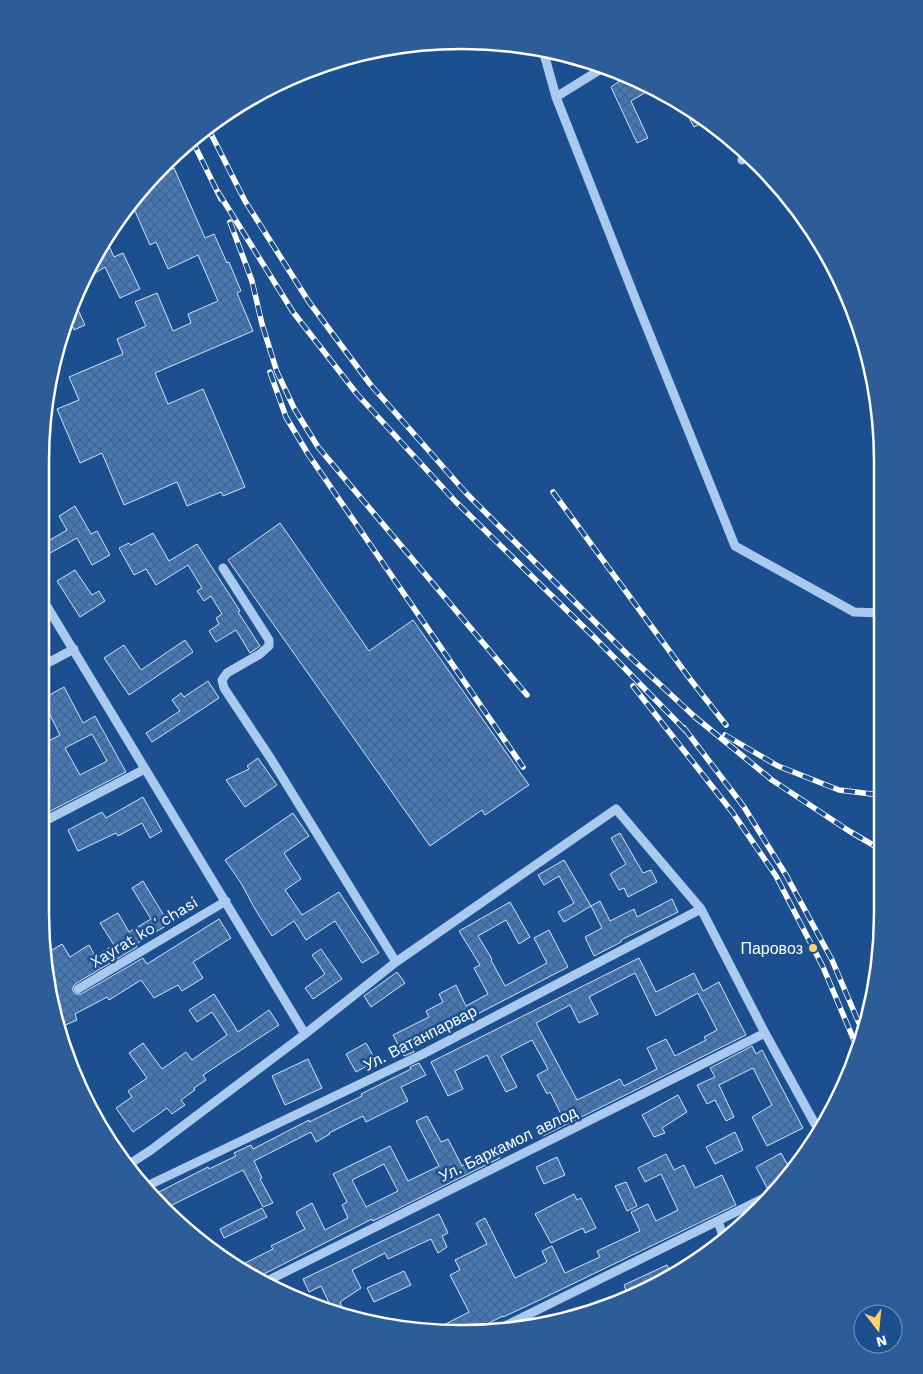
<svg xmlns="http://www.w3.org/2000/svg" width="923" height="1374" font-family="'Work Sans',sans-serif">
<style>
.building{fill:url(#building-cross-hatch);stroke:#cfe3fa;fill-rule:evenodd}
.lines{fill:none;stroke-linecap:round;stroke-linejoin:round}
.minor{stroke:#a9c9ee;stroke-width:9}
.rail-casing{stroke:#fff;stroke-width:5.5}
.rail{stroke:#1b4f8f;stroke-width:4;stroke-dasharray:11;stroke-linecap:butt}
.poi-dot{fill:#ffd166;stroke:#1b4f8f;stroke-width:2}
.labels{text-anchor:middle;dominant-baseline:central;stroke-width:5;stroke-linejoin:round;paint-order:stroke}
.street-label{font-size:16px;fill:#fff;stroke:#1b4f8f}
.poi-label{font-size:16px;fill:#fff;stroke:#1b4f8f;text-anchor:end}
.rim{fill:none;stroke:#fff;stroke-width:2.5}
</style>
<defs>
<pattern id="building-cross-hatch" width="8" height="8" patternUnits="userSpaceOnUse" patternTransform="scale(1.25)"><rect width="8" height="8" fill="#4478b7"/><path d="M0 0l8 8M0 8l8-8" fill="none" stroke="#486282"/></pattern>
</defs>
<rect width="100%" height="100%" fill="#1b4f8f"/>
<!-- building -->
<path class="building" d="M627 76 653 88 631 101 648 138 637 143 611 87Z
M673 97 697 115 706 121 694 127 684 109Z
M174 168 205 238 214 234 227 263 229 262 241 291 237 293 253 331 155 373 168 404 203 389 245 487 223 496 221 492 187 506 177 482 124 505 102 453 80 463 57 409 79 400 69 377 123 354 117 339 146 326 135 302 157 293 173 331 191 323 188 314 218 301 198 255 168 269 156 242 150 245 135 211 122 217 145 183 150 178Z
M109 246 114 257 123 253 140 289 120 298 105 267 82 281 83 275 100 250Z
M75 303 85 325 74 330 70 320Z
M75 506 91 534 97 531 110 555 92 565 77 538 43 557V528L50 540 67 530 59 516Z
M280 523 369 651 413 620 529 785 485 815 482 810 430 846 228 560Z
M153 533 169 561 197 544 240 611 238 612 260 646 250 653 236 630 216 642 209 631 219 624 216 618 222 614 211 596 204 601 197 591 202 588 188 565 156 585 146 569 134 575 119 548 129 543 131 545Z
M75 570 92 595 99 591 105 601 80 617 57 581Z
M185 640 193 652 129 695 104 658 124 645 141 670Z
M208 681 219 698 152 742 146 733 180 711 172 700 181 693 184 697Z
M64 687 83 723 95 716 126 772 41 816V745L60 735 42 699ZM92 734 107 761 80 775 65 748Z
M258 758 277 785 245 807 226 780 249 769 247 766Z
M143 797 162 831 150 838 142 823 118 836 116 833 78 851 68 830 102 812 106 818Z
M293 813 309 836 284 853 301 879 285 890 302 915 339 892 379 953 362 963 335 921 306 940 294 921 272 936 255 909 241 883 225 860Z
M620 833 643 873 651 870 657 882 628 897 624 888 619 890 610 874 626 864 611 838Z
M564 860 591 906 564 922 558 912 574 903 559 876 544 885 538 875Z
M143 881 169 924 136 944 137 947 75 984 72 989 75 994H81L143 958 147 964 219 919 231 938 193 962 203 978 182 991 178 985 154 998 141 980 109 1000 107 997 75 1014 77 1020 63 1026 56 1012 49 970 54 967 47 953 62 944 70 957 89 945 95 956 114 945 100 923 118 913 129 932 151 919 132 888Z
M672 899 678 912 621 940V942L594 956 585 937 602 928 591 906 600 901 610 921 634 909 637 917Z
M510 902 530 937 519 944 506 920 478 936 492 959 491 960 505 986 547 963 534 938 549 930 568 967 412 1048 414 1052 404 1056 393 1035 429 1017 426 1011 443 1002 439 994 456 985 466 1006 488 994 474 968 480 965 459 931Z
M321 949 342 979 313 999 305 988 325 974 312 955Z
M639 958 656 992 694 973 703 991 719 982 746 1035 543 1136 539 1128 562 1116 550 1092 547 1094 537 1075 548 1069 532 1040 501 1056 517 1087 506 1092 487 1055 455 1071 463 1089 448 1096 431 1062ZM635 973 656 1016 698 993 717 1030 704 1037 706 1040 675 1056 666 1039 647 1048 657 1069 624 1086 620 1079 577 1100 536 1023 570 1005 579 1023 598 1014 589 997Z
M397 972 405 983 371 1007 364 996Z
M214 994 238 1032 269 1010 279 1025 203 1075 206 1080 194 1088 195 1090 181 1100 185 1105 172 1114 167 1108 133 1132 116 1108 132 1097 128 1091 147 1078 129 1053 143 1043 162 1069 186 1052 192 1060 227 1035 212 1012 197 1022 189 1010Z
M366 1043 376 1061 356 1072 346 1054Z
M752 1046 756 1054 762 1050 803 1128 767 1146 752 1117 772 1105 753 1068 719 1085 734 1117 726 1121 715 1100 707 1104 697 1085 715 1077 710 1068Z
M308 1059 322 1088 285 1105 272 1076Z
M419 1063 426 1075 401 1087 408 1101 366 1122 363 1116 329 1133 330 1134 316 1142 311 1132 254 1161 262 1178 260 1179 273 1203 263 1207 243 1170 168 1207 155 1194 208 1167 209 1169 236 1156 234 1153 251 1145 253 1149 309 1120V1122L362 1096 361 1094 411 1069 410 1067Z
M678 1095 687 1112 662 1128 665 1133 654 1137 642 1115Z
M427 1116 441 1142 448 1139 462 1166 496 1149 500 1158 373 1221 372 1219 258 1277 239 1266 273 1249 271 1246 305 1229 296 1212 312 1203 325 1230 348 1218 342 1205 347 1202 333 1174 388 1147 390 1146 408 1181 439 1166 416 1121ZM384 1164 398 1191 366 1207 352 1180Z
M735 1132 743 1150 715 1164 706 1147Z
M781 1153 787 1164 801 1157 786 1178 767 1188 756 1167Z
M666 1154 674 1170 684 1165 695 1188 722 1175 736 1205 529 1305 503 1317V1316L477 1329 434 1333 430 1332 469 1312 450 1275 460 1270 455 1260 487 1244 476 1223 485 1218 515 1278 547 1262 542 1251 552 1246 565 1273 600 1257 597 1251 640 1231 631 1212 648 1204 656 1221 678 1210 661 1174 645 1182 638 1168Z
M557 1157 565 1175 544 1184 536 1167Z
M626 1182 637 1206 627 1211 615 1186Z
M574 1194 577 1200 581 1198 596 1228 585 1233 583 1228 551 1243 535 1214Z
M262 1208 267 1217 224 1238 220 1229Z
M439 1214 448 1233 442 1236 447 1247 438 1253 431 1239 388 1259 385 1253 352 1270 361 1288 340 1302 342 1307 337 1310 332 1309 321 1286 309 1292 303 1279Z
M667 1265 672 1277 628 1296 624 1285Z
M404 1271 411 1285 374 1302 367 1288Z"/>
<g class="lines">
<!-- minor -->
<path class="minor" d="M543 50 556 97 637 303 735 546 854 612 881 613
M556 97 606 66
M742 160 751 157
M223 568 269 640V646L260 654 227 673 222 680 224 688 271 759 396 962
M42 598 305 1034
M42 666 74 649
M41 823 145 769
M78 989 226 901
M128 1165 151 1150 305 1034 396 962 616 809 701 909 765 1033 815 1124 820 1129
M147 1186 423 1054 701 909
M718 1221 723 1236
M265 1282 765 1033
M505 1326 778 1191"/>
<!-- rail casing -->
<g class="rail-casing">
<path id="rail" d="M207 126 245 201 309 302 370 384 466 493 627 654 695 717 772 780 849 831 880 849
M192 140 221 199
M218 192 293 312 357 394 456 502 596 639 687 732
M230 222 252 281 262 324 277 372 294 408 318 447 527 695
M270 372 286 417 308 454 523 767
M553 492 690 679 726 725
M633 686 733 813 776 876 823 967 856 1045
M684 728 744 807 786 875 832 960 861 1028
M725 735 778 766 839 790 880 795"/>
</g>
<!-- rail -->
<use href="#rail" class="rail"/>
</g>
<!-- markers -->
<circle class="poi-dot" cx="813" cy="948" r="5"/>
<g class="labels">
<!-- street labels -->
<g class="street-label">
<text transform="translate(144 932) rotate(-31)">Xayrat koʻchasi</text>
<text transform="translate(420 1038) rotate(-27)">Ул. Ватанпарвар</text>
<text transform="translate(508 1144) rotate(-26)">Ул. Баркамол авлод</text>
</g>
<!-- poi labels -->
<g class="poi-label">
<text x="803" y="948">Паровоз</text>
</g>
</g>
<!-- crop -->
<path d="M0 0H923V1374H0ZM461 49H462A412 412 0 0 1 874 461V913A412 412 0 0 1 462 1325H461A412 412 0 0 1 49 913V461A412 412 0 0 1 461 49Z" fill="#2d5d98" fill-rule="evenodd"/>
<path class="rim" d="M461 49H462A412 412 0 0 1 874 461V913A412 412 0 0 1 462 1325H461A412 412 0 0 1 49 913V461A412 412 0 0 1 461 49Z"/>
<!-- north arrow -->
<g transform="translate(878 1329) rotate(164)"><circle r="24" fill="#1b4f8f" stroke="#7695bc"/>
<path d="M0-4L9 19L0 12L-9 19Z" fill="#ffd166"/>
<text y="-8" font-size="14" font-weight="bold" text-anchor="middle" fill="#ffffff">N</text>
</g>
</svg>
